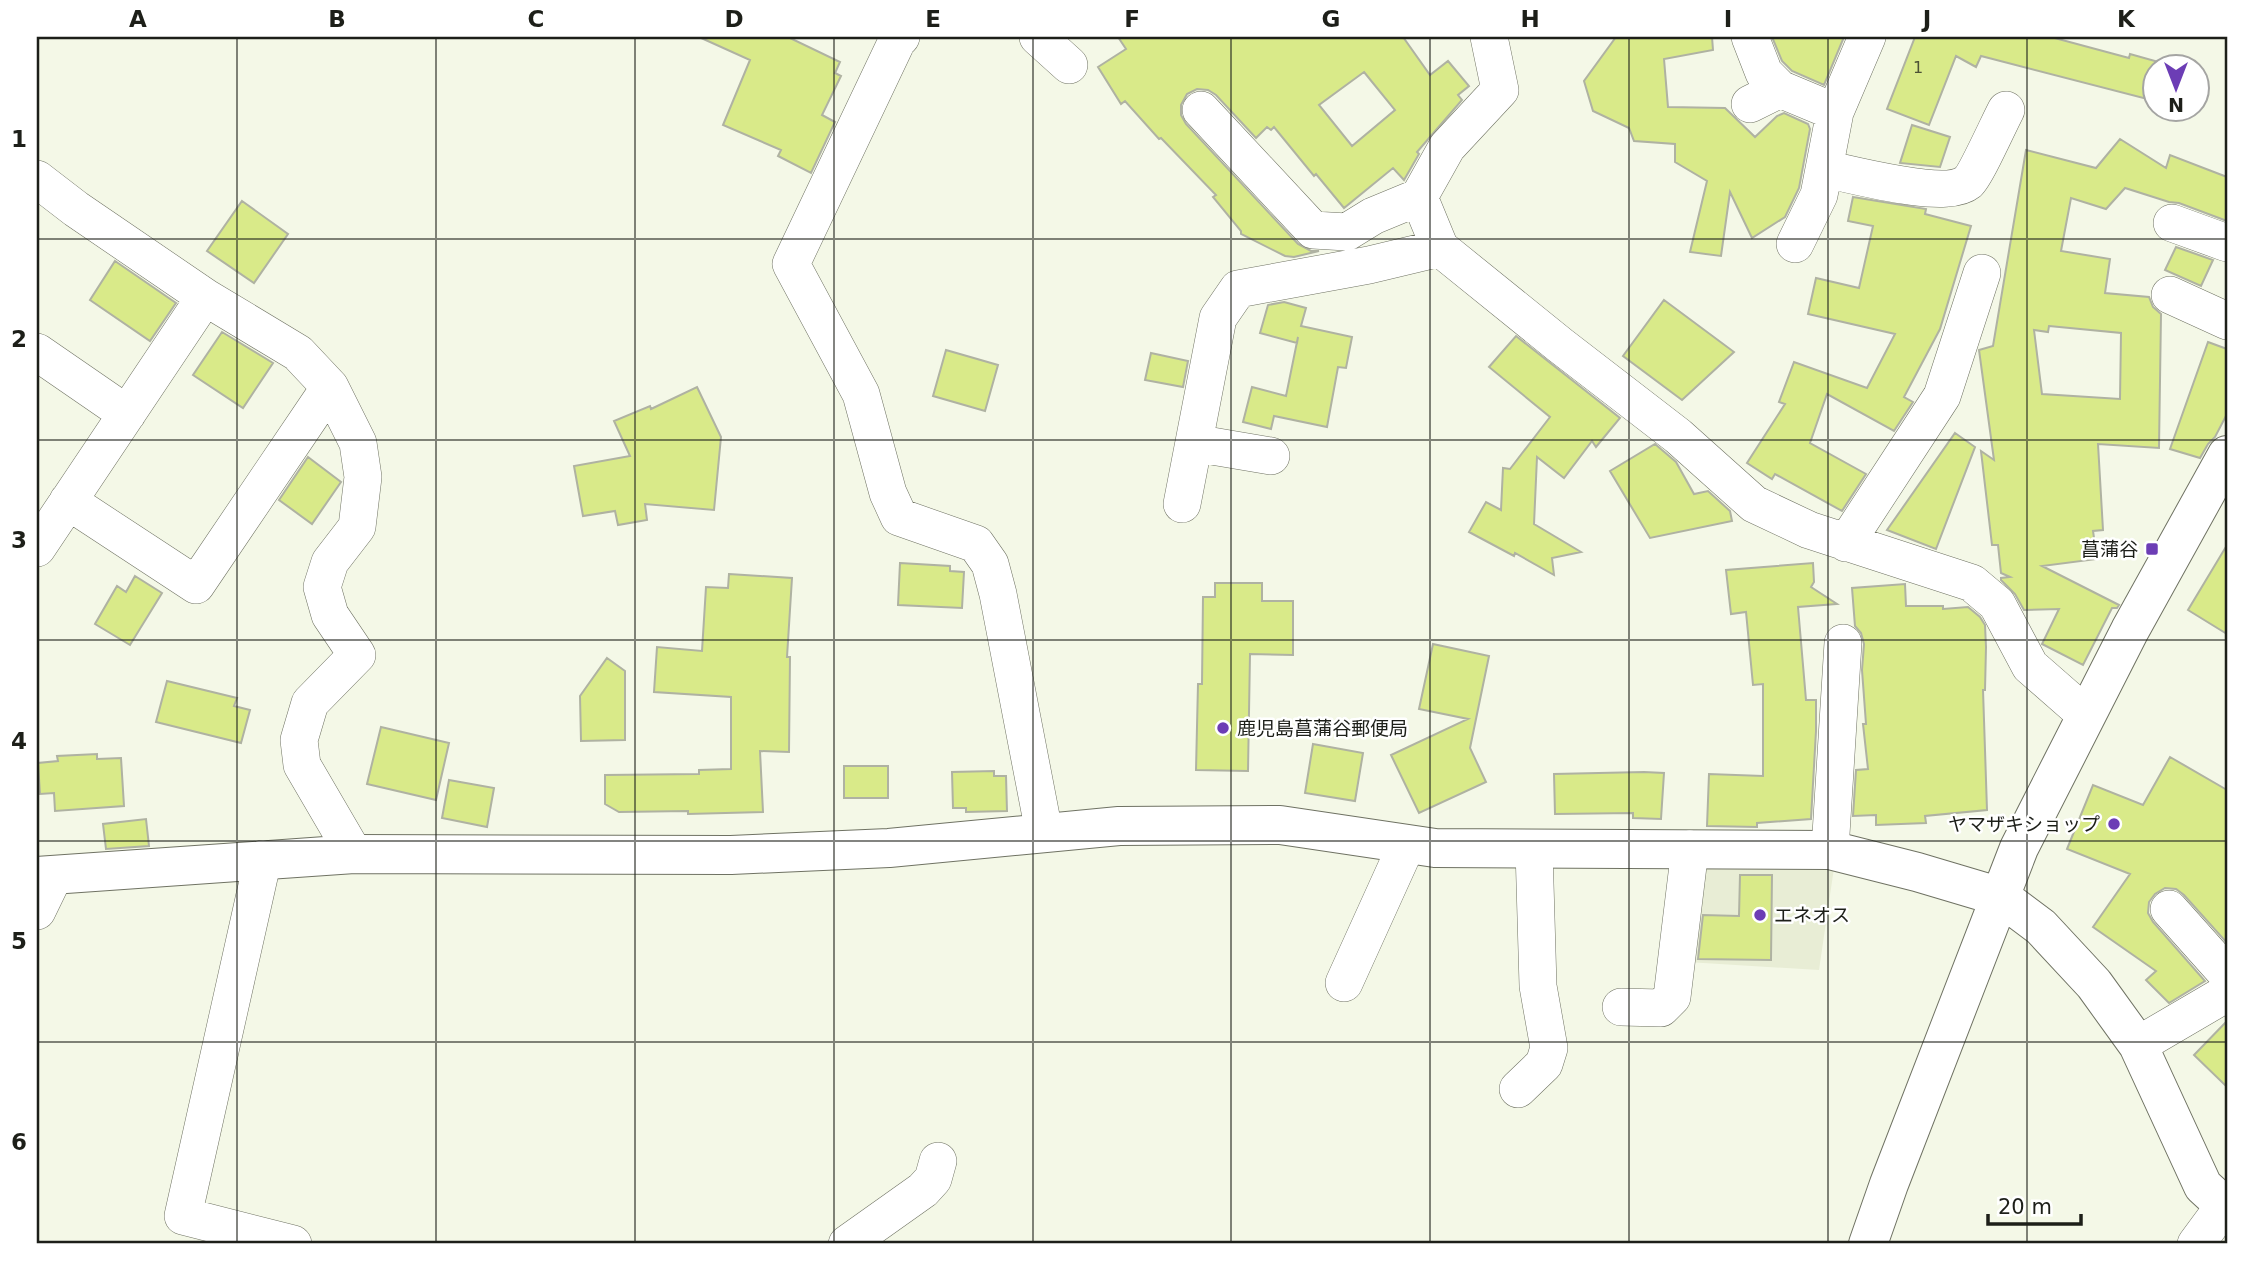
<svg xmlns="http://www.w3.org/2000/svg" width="2264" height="1281" font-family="'DejaVu Sans','Noto Sans JP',sans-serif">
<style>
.built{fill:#e8edd5}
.building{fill:#d9ea89;stroke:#afb2a2;stroke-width:2;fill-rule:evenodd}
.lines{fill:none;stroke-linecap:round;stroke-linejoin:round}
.street-casing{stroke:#6f7263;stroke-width:38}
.secondary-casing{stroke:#6f7263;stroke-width:40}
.street{stroke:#fff;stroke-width:37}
.secondary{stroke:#fff;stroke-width:38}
.grid{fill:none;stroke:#1d1f19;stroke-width:2;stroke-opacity:0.55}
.poi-dot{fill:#6c3db5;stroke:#fff;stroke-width:2.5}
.labels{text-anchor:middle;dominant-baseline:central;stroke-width:5;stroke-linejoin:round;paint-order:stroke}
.number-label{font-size:16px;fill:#4c5235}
.poi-label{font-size:19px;fill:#1d1f19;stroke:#fff;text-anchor:end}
.neatline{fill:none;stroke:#1d1f19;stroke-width:2.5}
.grid-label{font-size:23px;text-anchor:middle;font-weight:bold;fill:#1d1f19}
</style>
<rect width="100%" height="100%" fill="#f4f8e7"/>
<!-- built -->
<path class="built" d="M1698 868H1834L1819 970 1687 962Z"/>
<!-- building -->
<path class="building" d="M699 37H788L840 62 835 73 841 76 822 115 835 122 811 173 778 156 781 150 723 125 750 60Z
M1118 37H1403L1430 75 1448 61 1469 86 1458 95 1462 100 1417 152 1419 154 1404 180 1393 168 1344 208 1316 174 1314 176 1274 127 1271 130 1267 127 1256 138 1216 95 1208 90 1197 89 1187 94 1181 105V115L1186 124 1298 244 1311 251H1319L1294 257 1285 256 1241 234V231L1213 197 1216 195 1161 138 1159 139 1125 101 1121 104 1098 67 1126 49ZM1364 72 1395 110 1352 146 1319 105Z
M1616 37H1712L1713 50 1664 59 1668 107 1725 108 1755 137 1777 116 1784 113 1808 124 1810 129 1799 188 1785 217 1752 238 1730 192 1721 256 1690 252 1707 181 1675 162V144L1634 141 1629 128 1593 111 1584 81Z
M1772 37H1844L1824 85 1792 71 1782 61Z
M1915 37H2051L2129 58 2130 54 2155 61V101L1981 56 1976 67 1956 56 1929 125 1887 109Z
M1912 125 1950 137 1940 167 1900 163Z
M2120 139 2166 168 2170 155 2227 177V221L2179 203 2169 202 2125 188 2106 209 2071 198 2061 251 2110 259 2105 293 2149 297 2153 307 2161 314 2159 448 2098 444 2103 530 2093 531 2097 559 2042 566 2119 605 2117 608H2112L2083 665 2042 644 2059 609 2024 610 2015 594 2001 580V578L2010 577 2001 573 1998 545H1992L1981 451 1994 460 1979 350 1993 346 2026 150 2096 168ZM2049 326 2121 333 2120 399 2042 394 2034 330 2048 332Z
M1853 197 1926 209 1925 214 1971 226 1940 329 1904 397 1913 402 1894 431 1827 394 1810 443 1866 474 1842 511 1775 474 1772 479 1747 463 1785 404 1779 402 1794 362 1867 388 1895 334 1808 314 1816 278 1859 288 1873 226 1848 221Z
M242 201 288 234 254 283 207 251Z
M2176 247 2213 260 2201 286 2165 270Z
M115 261 176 303 150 341 90 300Z
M1664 300 1734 352 1682 400 1623 356Z
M1284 302 1306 308 1301 326 1352 337 1346 368 1338 367 1327 427 1274 416 1271 429 1243 422 1252 387 1286 396 1298 337 1297 343 1260 333 1268 305Z
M222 332 273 363 243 408 193 375Z
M1516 336 1620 418 1596 447 1592 441 1564 478 1537 457 1534 524 1581 552 1552 558 1554 575 1515 553 1514 556 1469 532 1486 502 1501 510 1503 468 1510 469 1550 417 1489 367Z
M2208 342 2227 349V414L2215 437 2208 444 2200 458 2170 449Z
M946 350 998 365 985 411 933 396Z
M1151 353 1188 361 1183 387 1145 380Z
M697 387 721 437 714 510 645 504 647 520 618 525 615 511 583 516 574 466 630 456 614 421 650 406 651 409Z
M1955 433 1975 447 1936 549 1887 530Z
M1655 444 1676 462 1694 494 1708 491 1730 511 1732 521 1650 538 1610 471Z
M308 457 341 482 312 524 279 500Z
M2227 545V634L2188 610Z
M900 563 950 566V571L964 572 962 608 898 605Z
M1813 563 1814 582 1811 587 1837 604 1798 607 1806 700H1816V731L1811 819 1757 823V827L1707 826 1709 774 1763 776V684L1753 685 1746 612 1731 614 1726 570Z
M729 574 792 578 787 657H790L789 752 760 751 763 812 688 814V811L619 812 605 804V775L699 774V770L731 769V697L654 692 657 647 702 651 706 587 728 588Z
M135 576 162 593 130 645 95 624 117 586 126 592Z
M1215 583H1262V601H1293V655L1250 654 1248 771 1196 770 1198 684H1202L1203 597H1215Z
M1905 584 1906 606H1943V609L1968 607 1980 617 1985 625 1986 647 1985 690H1983L1987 810 1925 816 1926 823 1876 825V815L1853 816 1856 770 1868 769 1863 724H1866L1862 670 1864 644 1861 633 1855 626 1852 588Z
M1433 644 1489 656 1470 748 1486 782 1419 813 1391 755 1468 719 1419 709Z
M607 658 625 671V740L581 741 580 696Z
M167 681 237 698 234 706 250 710 241 743 156 722Z
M381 727 449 743 436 800 367 784Z
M1313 744 1363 753 1355 801 1305 793Z
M97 754V759L121 758 124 806 55 811 54 793 40 794 38 763 58 761 57 756Z
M2170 757 2227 790V943L2184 895 2176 889 2165 888 2155 894 2149 902 2148 913 2153 922 2205 981 2169 1003 2146 980 2156 971 2093 927 2130 874 2067 849 2093 785 2143 805Z
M844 766H888V798H844Z
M994 771V776H1006L1007 811 966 812V808H953L952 772Z
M1644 772 1664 773 1661 819 1633 818V813L1555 814 1554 774Z
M449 780 494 788 487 827 442 818Z
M146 819 149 846 106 849 103 824Z
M1740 875H1772L1771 960 1698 959 1703 915 1739 916Z
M2227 1021V1087L2194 1055Z"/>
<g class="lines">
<!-- street casing -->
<g class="street-casing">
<path id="street" d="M901 37 897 41 791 264 861 394 888 493 899 517 976 544 990 564 998 594 1044 832
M1038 37 1069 65
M1489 37 1500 90 1447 147 1419 197 1440 248 1560 345 1678 436 1754 504 1809 530 1972 583 1997 604 2030 666 2086 715
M1750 37 1764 73 1780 89
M1750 104 1780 89 1835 112
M1201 110 1313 230 1347 232 1373 216 1419 197
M1825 169C1854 175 1946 200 1968 182 1976 175 1999 123 2006 110
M37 179 76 209 205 297 298 353 330 387 358 443 363 477 357 527 330 562 322 587 330 615 357 655 310 703 299 740 302 765 354 854
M2172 223 2227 243
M1795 244 1819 195 1835 112 1867 37
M2170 295 2227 321
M37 352 127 414
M1194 443 1271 456
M68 501 196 585 330 387
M1182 504 1218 318 1238 289 1369 265 1440 248
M1846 543 1942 396 1982 273
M37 548 205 297
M1830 850 1843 643
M263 859 183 1216 293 1244
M2169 909 2227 974
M37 911 54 876
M1344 983 1407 844
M1621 1007 1661 1008 1672 997 1690 849
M2138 1045 2227 993
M1518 1089 1544 1064 1549 1048 1538 986 1534 849
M847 1244 923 1190 933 1179 938 1161
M2196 1244 2224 1206"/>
</g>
<!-- secondary casing -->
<g class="secondary-casing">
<path id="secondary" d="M37 876 354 854 731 855 889 848 1119 826 1280 825 1435 848 1830 850 1917 872 2001 897 2041 927 2094 984 2138 1045 2203 1186 2227 1208
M1868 1244 1889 1184 2019 848 2130 630 2227 455"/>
</g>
<!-- street -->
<use href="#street" class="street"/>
<!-- secondary -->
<use href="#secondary" class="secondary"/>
</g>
<!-- grid -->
<path class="grid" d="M237 37V1244M436 37V1244M635 37V1244M834 37V1244M1033 37V1244M1231 37V1244M1430 37V1244M1629 37V1244M1828 37V1244M2027 37V1244M37 239H2227M37 440H2227M37 640H2227M37 841H2227M37 1042H2227"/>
<!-- markers -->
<g class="poi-dot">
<rect x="2145" y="542" width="14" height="14" rx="3.5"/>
<circle cx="1223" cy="728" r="7"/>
<circle cx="2114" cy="824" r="7"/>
<circle cx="1760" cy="915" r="7"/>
</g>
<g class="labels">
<!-- number labels -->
<g class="number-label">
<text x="1918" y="67">1</text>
</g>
<!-- poi labels -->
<g class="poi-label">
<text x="2138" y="549">菖蒲谷</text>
<text x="1237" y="728" text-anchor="start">鹿児島菖蒲谷郵便局</text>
<text x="2100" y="824">ヤマザキショップ</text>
<text x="1774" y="915" text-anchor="start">エネオス</text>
</g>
</g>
<!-- border -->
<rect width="2264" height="1281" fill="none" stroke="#ffffff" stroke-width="77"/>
<!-- north arrow -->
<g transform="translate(2176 88) rotate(180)"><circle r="33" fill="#ffffff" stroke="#a5a5a3" stroke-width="2"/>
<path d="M0-5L12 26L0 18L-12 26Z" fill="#6c3db5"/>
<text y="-10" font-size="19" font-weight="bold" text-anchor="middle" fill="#1d1f19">N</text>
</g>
<!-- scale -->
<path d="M1988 1214v10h93v-10" fill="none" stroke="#1d1f19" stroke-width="3.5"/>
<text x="1998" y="1214" font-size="21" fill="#1d1f19" stroke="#ffffff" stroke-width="5" paint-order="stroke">20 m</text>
<rect x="38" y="38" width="2188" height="1204" class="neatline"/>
<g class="grid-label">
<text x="138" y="27">A</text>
<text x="337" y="27">B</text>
<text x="536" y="27">C</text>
<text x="734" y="27">D</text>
<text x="933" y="27">E</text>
<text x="1132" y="27">F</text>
<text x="1331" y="27">G</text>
<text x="1530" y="27">H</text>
<text x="1728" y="27">I</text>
<text x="1927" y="27">J</text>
<text x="2126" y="27">K</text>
<text x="19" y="147">1</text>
<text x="19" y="347">2</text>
<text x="19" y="548">3</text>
<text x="19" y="749">4</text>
<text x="19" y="949">5</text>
<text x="19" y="1150">6</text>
</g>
</svg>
